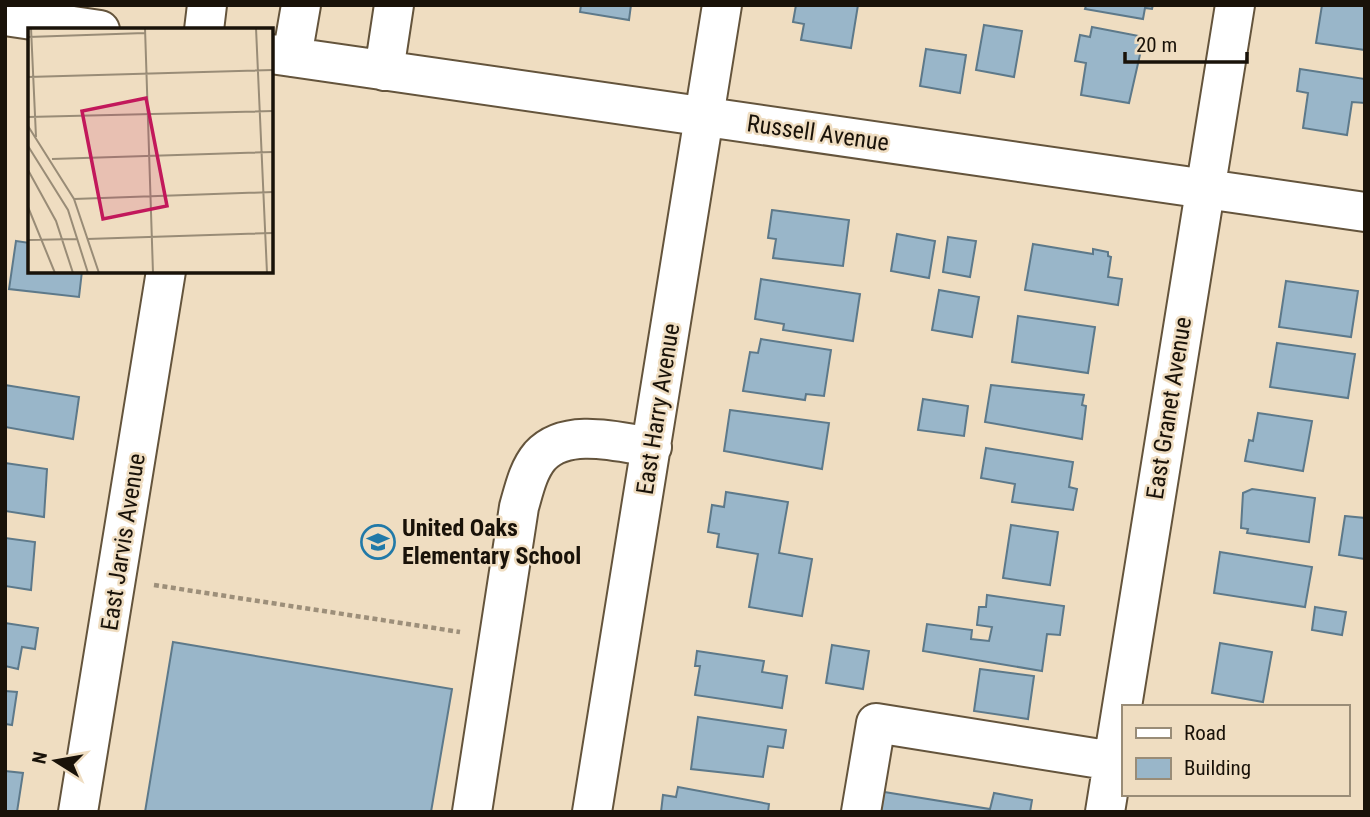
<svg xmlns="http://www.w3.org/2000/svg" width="1370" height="817" font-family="'Roboto Condensed',sans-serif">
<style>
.building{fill:#99b6c9;stroke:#5d798a;stroke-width:2}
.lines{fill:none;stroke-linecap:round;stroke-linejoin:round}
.minor-casing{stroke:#64543c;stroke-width:42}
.path{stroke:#9d8f7a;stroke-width:4.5;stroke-dasharray:5 3.5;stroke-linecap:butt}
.minor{stroke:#fff;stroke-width:38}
.labels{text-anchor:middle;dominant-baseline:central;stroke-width:5;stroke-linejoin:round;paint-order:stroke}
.street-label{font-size:24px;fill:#191209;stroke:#efddc1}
.poi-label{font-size:24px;font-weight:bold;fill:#191209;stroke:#efddc1;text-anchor:start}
.inset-road{fill:none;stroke:#998c77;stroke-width:2}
.view{fill:#c2185b;fill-opacity:0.15;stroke:#c2185b;stroke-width:3.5}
.inset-edge{fill:none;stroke:#191209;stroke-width:3.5}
</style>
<rect width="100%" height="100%" fill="#efddc1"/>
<!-- building -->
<path class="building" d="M581 5H631L629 20 580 12Z
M796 5H858L851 48 801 40 804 24 793 22Z
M1079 5H1153L1152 9 1145 8 1143 19 1085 9 1086 6Z
M1322 5H1365V50L1316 43Z
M984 25 1022 31 1014 77 976 70Z
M1092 27 1144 37 1129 103 1081 95 1086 63 1075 61 1080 35 1090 37Z
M926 49 966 55 960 93 920 86Z
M1300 69 1365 79V103L1352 102 1347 135 1303 128 1308 93 1297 91Z
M772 210 849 220 843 266 773 258 776 239 768 238Z
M897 234 935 241 929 278 891 271Z
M948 237 976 241 970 277 943 272Z
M16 241 30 243V271H82L79 297 9 289Z
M1033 244 1093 254V249L1108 252V256L1111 257 1108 277 1122 279 1118 305 1025 290Z
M761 279 860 294 853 341 783 330 784 324 755 319Z
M1286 281 1358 291 1351 337 1279 327Z
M939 290 979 297 972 337 932 330Z
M1018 316 1095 327 1088 373 1012 362Z
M761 339 831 350 824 396 806 394 805 400 743 391 750 352 758 353Z
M1277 343 1355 354 1348 398 1270 387Z
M5 385 79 397 73 439 5 427Z
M991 385 1084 395 1082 405 1086 406 1082 439 985 422Z
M923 399 968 406 964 436 918 430Z
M730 410 829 423 822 469 724 451Z
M1258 413 1312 421 1303 471 1245 461 1249 440 1253 441Z
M986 448 1073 462 1069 487 1077 489 1073 510 1012 502 1015 484 981 478Z
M5 463 47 469 44 517 5 511Z
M1252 489 1315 498 1309 542 1247 533 1248 529 1241 528 1243 493Z
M726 492 788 502 779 553 812 559 802 616 749 607 758 554 717 547 719 534 708 532 712 505 724 507Z
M1345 516 1365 518V559L1339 555Z
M1011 525 1058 532 1050 585 1003 578Z
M5 538 35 542 31 590 5 586Z
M1220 552 1312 567 1305 607 1214 593Z
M987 595 1064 606 1060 635 1047 634 1042 671 923 651 927 624 972 630 971 639 989 641 992 627 977 625 979 607H986Z
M1315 607 1346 612 1342 635 1312 630Z
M5 623 38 628 35 649 22 647 18 669 5 666Z
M173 642 452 689 431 812H145Z
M1220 643 1272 652 1263 702 1212 693Z
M832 645 869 651 863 689 826 683Z
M697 651 764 661 762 672 787 676 782 708 695 695 700 666H695Z
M980 669 1034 676 1028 719 974 711Z
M5 691 17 692 12 725 5 724Z
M698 717 786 730 783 748 768 746 763 777 691 769Z
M5 771 23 773 17 812H5Z
M678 787 769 804 768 812H661L663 795 676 797Z
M872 790 990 809 994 793 1032 800 1030 812H869Z"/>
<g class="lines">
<!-- minor casing -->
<g class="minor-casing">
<path id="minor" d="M5 16 100 30
M204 30 207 5
M271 54 1365 212
M292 57 301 5
M384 71 394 5
M78 812 166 271
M472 812 519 507C524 490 528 470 540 456 566 427 619 442 652 447
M592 812 722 5
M861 812 876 723 1113 761
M1105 812 1235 5"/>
</g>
<!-- path -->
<path class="path" d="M154 585 460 632"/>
<!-- minor -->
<use href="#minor" class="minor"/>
</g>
<!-- icons -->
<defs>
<g id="school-ring" transform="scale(1.75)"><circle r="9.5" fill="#efddc1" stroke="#2179a8" stroke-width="1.5"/><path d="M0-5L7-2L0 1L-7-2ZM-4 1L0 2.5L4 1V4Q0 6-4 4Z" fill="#2179a8"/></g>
</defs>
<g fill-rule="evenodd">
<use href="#school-ring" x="378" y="542"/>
</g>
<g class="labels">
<!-- street labels -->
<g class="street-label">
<text transform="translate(818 133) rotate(8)">Russell Avenue</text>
<text transform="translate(1169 408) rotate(-81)">East Granet Avenue</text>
<text transform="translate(658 409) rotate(-81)">East Harry Avenue</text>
<text transform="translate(123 542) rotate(-81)">East Jarvis Avenue</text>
</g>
<!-- poi labels -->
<g class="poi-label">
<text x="402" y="528">United Oaks<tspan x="402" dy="28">Elementary School</tspan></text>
</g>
</g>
<!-- overview -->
<g transform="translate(28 28)">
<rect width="245" height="245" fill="#efddc1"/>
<path class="inset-road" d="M3 0 8 109M117 0 125 245M228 0 239 245M0 9 117 5M0 49 245 42M0 89 245 83M0 98 46 171 71 245M0 118 40 182 60 245M24 131 245 124M0 142 28 193 45 245M46 171 245 164M0 179 27 245M59 211 245 205M0 212 49 211"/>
<path class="view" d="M118 70 139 178 75 191 54 83Z"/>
<rect width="245" height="245" class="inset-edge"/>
</g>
<!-- border -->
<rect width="1370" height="817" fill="none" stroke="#191209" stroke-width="14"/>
<!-- legend -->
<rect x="1122" y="705" width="228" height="91" fill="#efddc1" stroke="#998c77" stroke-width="2"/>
<rect x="1136" y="728" width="35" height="10" fill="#ffffff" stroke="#998c77" stroke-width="2"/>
<text x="1184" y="740" font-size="21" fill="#191209">Road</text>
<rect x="1136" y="758" width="35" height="21" fill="#99b6c9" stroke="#998c77" stroke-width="2"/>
<text x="1184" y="775" font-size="21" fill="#191209">Building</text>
<!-- north arrow -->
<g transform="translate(56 761) rotate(281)" stroke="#efddc1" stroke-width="5" paint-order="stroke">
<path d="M0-5L12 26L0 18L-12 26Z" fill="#191209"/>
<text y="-10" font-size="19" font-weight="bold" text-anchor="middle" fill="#191209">N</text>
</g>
<!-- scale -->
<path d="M1125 52v10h122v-10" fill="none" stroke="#191209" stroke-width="3.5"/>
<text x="1136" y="52" font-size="21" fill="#191209" stroke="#efddc1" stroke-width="5" paint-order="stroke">20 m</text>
</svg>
